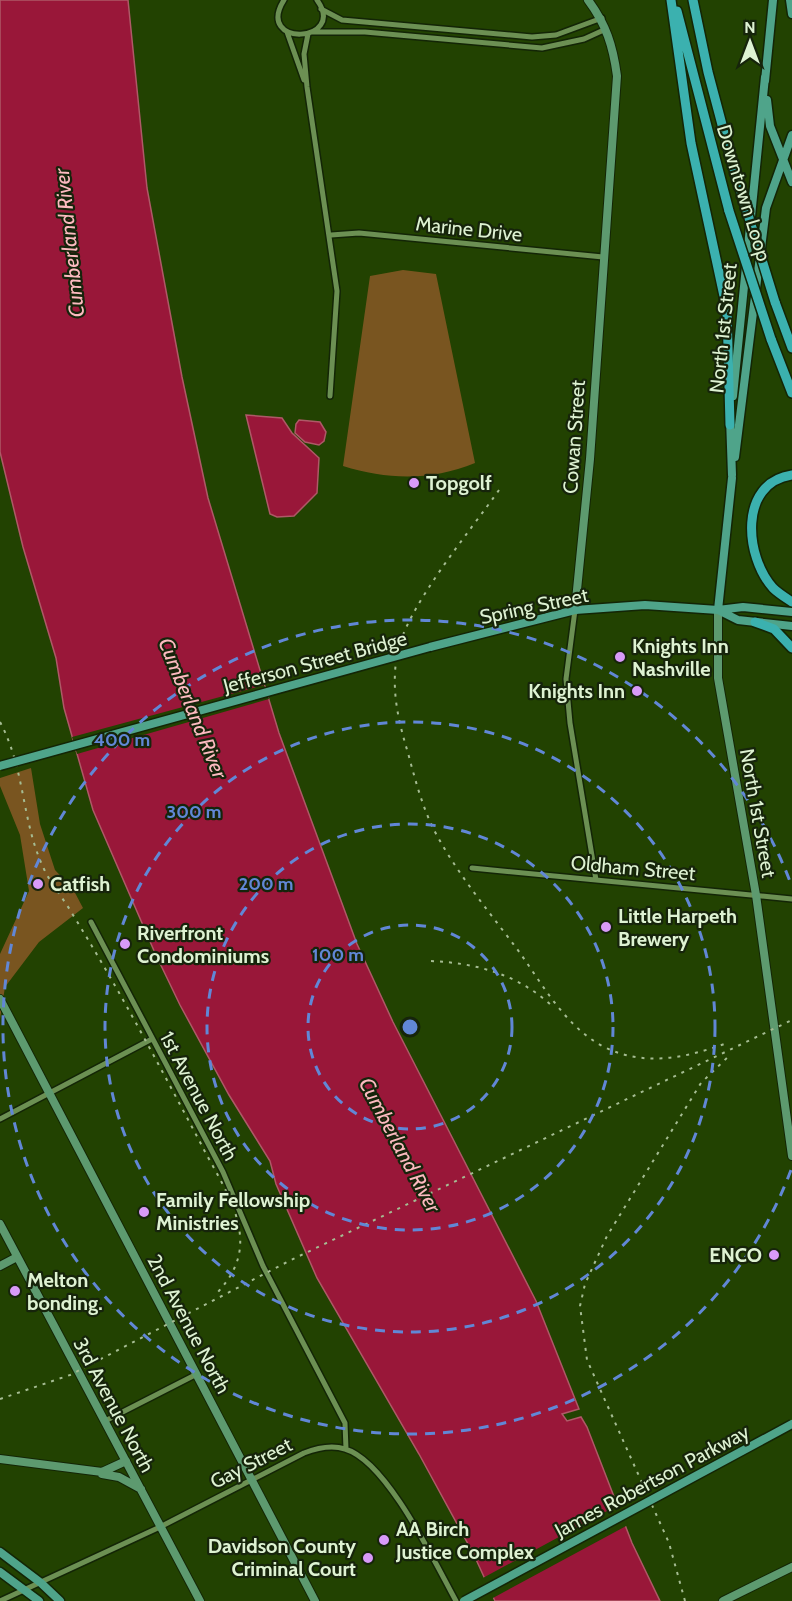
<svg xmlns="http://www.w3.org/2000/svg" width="792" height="1601" font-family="Cabin,sans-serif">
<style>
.green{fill:#795520}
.water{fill:#991739;stroke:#ae5967;stroke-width:1.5}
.pier{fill:#224201}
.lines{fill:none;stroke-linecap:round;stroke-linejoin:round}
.street-casing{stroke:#132506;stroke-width:8}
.secondary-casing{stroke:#132506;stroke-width:10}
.primary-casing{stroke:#132506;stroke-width:11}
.highway-casing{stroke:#132506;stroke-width:12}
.street{stroke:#6c9053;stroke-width:5}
.secondary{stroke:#5d9a6f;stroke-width:8}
.primary{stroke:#4fa48a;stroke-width:8}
.highway{stroke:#3bb1af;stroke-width:9}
.rail{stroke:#a5bc92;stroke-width:2;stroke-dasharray:3 6;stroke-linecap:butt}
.primary-bridge-casing{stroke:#132506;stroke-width:11;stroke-linecap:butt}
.highway-bridge-casing{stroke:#132506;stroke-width:12;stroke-linecap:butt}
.primary-bridge{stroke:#4fa48a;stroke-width:8}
.highway-bridge{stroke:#3bb1af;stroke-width:9}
.ring{fill:none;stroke:#6187d6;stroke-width:3;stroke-dasharray:10 8}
.poi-dot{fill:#d89af8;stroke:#16240b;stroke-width:2}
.labels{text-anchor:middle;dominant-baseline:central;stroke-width:4.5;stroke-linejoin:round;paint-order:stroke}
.street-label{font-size:20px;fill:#def2d2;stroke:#16240b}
.poi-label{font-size:20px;font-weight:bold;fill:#def2d2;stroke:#16240b;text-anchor:start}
.water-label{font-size:21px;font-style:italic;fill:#fdbac0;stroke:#16240b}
.centre{fill:#6187d6;stroke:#16240b;stroke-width:3}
.ring-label{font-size:18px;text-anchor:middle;font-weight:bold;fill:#6187d6;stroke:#16240b;stroke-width:4.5;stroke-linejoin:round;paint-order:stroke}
</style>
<rect width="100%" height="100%" fill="#224201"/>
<!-- green -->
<path class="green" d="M403 270 436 274 475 463C431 481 388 480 343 466L370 276Z
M31 768 40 824 55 870 73 889 83 908 39 942 5 987 0 1019V954L29 891 20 835 0 786V778Z"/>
<!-- water -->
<path class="water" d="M0 0H128L147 188 182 377 208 498 279 733 357 944 393 1022 536 1301 579 1409 562 1414 567 1421 581 1417 587 1427 632 1543 660 1601H495L474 1555 419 1454 317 1278 276 1184 270 1161 229 1095 180 1005 155 953 93 810 64 708 56 658 23 547 0 452Z
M246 415 282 418 292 433 319 458 317 493 294 516 277 517 270 514Z
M299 420 320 422 326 432 324 441 319 445 305 442 295 433 296 424Z"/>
<!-- pier -->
<path class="pier" d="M264 685 269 699 77 754 72 737Z
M620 1504 628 1525 491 1599 481 1579Z"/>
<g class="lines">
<!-- street casing -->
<g class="street-casing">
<path id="street" d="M284 0C254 48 348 43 317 0
M321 9 342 20 532 37 556 35 602 18
M287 32 304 80
M313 32H365L542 48 584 39 606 29
M308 34 304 54 307 87 337 291 330 396
M331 235 359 233 603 257
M575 610 566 679 570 723 596 880
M472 868 792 899
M91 922 223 1172 263 1266 345 1423 346 1449
M0 1119 152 1039
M105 1421 197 1374
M0 1601 160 1527 304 1453C317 1448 332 1445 345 1449 387 1461 435 1563 456 1601"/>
</g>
<!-- secondary casing -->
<g class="secondary-casing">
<path id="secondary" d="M575 610 590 459 617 76C613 46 606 24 588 0
M718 610V678L756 895 792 1156
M0 999 315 1601
M0 1224 200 1601
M0 1266 17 1257
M0 1459 102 1472 126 1461
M102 1474 119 1477 141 1489
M723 1601 792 1567"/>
</g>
<!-- primary casing -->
<g class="primary-casing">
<path id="primary" d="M790 0 792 14
M765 81 773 0
M767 100 770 126 792 182
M733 396 765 77
M730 418 732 475
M735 457 766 208 792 135
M718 610 732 478
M718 610 738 620 792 626
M430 647 575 610 645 605 718 610 743 607 792 612
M0 1552 41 1583 60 1601
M0 1572 39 1601"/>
</g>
<!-- highway casing -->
<g class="highway-casing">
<path id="highway" d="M671 0 691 143 727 310 730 425
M693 0 708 72 733 166
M677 11 729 211
M775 302 792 348
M771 339 792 393
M792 475C738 483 745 557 773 588 778 593 786 598 792 602
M755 622 774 629 792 648"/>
</g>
<!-- street -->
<use href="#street" class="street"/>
<!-- secondary -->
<use href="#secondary" class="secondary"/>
<!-- primary -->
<use href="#primary" class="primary"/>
<!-- highway -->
<use href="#highway" class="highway"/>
<!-- rail -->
<path class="rail" d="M499 490C471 530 404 610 397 655 391 690 398 720 408 753 415 779 422 806 434 830 457 874 491 914 520 953 544 987 566 1027 604 1047 645 1067 686 1058 727 1043
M0 722C26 771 21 821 44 869 52 886 64 899 73 915 119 989 160 1067 201 1144 215 1172 238 1205 240 1236 242 1260 231 1279 214 1296
M431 961C476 963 516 974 550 1004
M0 1399 70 1375 291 1260 792 1020
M685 1601 669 1543 587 1360 580 1306 585 1284 607 1236 701 1083 731 1054"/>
<!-- primary-bridge casing -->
<g class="primary-bridge-casing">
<path id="primary-bridge" d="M0 766 430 647
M464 1601 792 1424"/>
</g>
<!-- highway-bridge casing -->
<g class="highway-bridge-casing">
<path id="highway-bridge" d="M733 166 775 302
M729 211 771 339"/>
</g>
<!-- primary-bridge -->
<use href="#primary-bridge" class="primary-bridge"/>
<!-- highway-bridge -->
<use href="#highway-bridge" class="highway-bridge"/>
</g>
<!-- distance rings -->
<g class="ring">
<circle cx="410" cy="1027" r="102"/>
<circle cx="410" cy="1027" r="203"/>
<circle cx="410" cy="1027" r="305"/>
<path d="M791 1170A407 407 0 1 1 791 884"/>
</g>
<!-- markers -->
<g class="poi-dot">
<circle cx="414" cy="483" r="6"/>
<circle cx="620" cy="657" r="6"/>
<circle cx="637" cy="691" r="6"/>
<circle cx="38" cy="884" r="6"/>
<circle cx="606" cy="927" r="6"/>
<circle cx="125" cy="944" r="6"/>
<circle cx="144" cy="1212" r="6"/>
<circle cx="774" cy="1255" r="6"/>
<circle cx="15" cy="1291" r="6"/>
<circle cx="384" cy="1540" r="6"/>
<circle cx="368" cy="1558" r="6"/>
</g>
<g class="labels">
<!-- street labels -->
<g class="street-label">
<text transform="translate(744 193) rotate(73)">Downtown Loop</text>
<text transform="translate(469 229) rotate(6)">Marine Drive</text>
<text transform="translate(723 328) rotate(-84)">North 1st Street</text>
<text transform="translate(574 437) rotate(-86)">Cowan Street</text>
<text transform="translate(534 606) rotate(-12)">Spring Street</text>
<text transform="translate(315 662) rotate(-15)">Jefferson Street Bridge</text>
<text transform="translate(758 813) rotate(80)">North 1st Street</text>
<text transform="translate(633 868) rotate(5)">Oldham Street</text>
<text transform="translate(199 1096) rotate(62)">1st Avenue North</text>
<text transform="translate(189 1324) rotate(62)">2nd Avenue North</text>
<text transform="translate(114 1405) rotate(62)">3rd Avenue North</text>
<text transform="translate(251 1463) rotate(-27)">Gay Street</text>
<text transform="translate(652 1481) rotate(-28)">James Robertson Parkway</text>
</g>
<!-- poi labels -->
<g class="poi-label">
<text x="426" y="483">Topgolf</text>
<text x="632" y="646">Knights Inn<tspan x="632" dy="23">Nashville</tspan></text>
<text x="625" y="691" text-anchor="end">Knights Inn</text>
<text x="50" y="884">Catfish</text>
<text x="618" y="916">Little Harpeth<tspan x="618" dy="23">Brewery</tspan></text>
<text x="137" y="933">Riverfront<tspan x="137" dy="23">Condominiums</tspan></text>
<text x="156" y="1200">Family Fellowship<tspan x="156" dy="23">Ministries</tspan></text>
<text x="762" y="1255" text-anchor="end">ENCO</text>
<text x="27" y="1280">Melton<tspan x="27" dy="23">bonding.</tspan></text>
<text x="396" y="1529">AA Birch<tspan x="396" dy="23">Justice Complex</tspan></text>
<text x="356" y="1546" text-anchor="end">Davidson County<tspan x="356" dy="23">Criminal Court</tspan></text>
</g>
<!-- water labels -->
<g class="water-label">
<text transform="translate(69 243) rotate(-96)">Cumberland River</text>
<text transform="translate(193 708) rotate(68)">Cumberland River</text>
<text transform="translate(400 1145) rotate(62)">Cumberland River</text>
</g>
</g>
<circle cx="410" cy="1027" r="9" class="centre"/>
<g class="ring-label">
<text x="122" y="746">400 m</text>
<text x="194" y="818">300 m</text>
<text x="266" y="890">200 m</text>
<text x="338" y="961">100 m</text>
</g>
<!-- north arrow -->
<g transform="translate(750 42)" stroke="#16240b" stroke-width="4.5" paint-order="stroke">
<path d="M0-4.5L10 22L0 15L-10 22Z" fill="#def2d2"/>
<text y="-9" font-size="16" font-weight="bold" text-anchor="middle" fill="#def2d2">N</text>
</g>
</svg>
